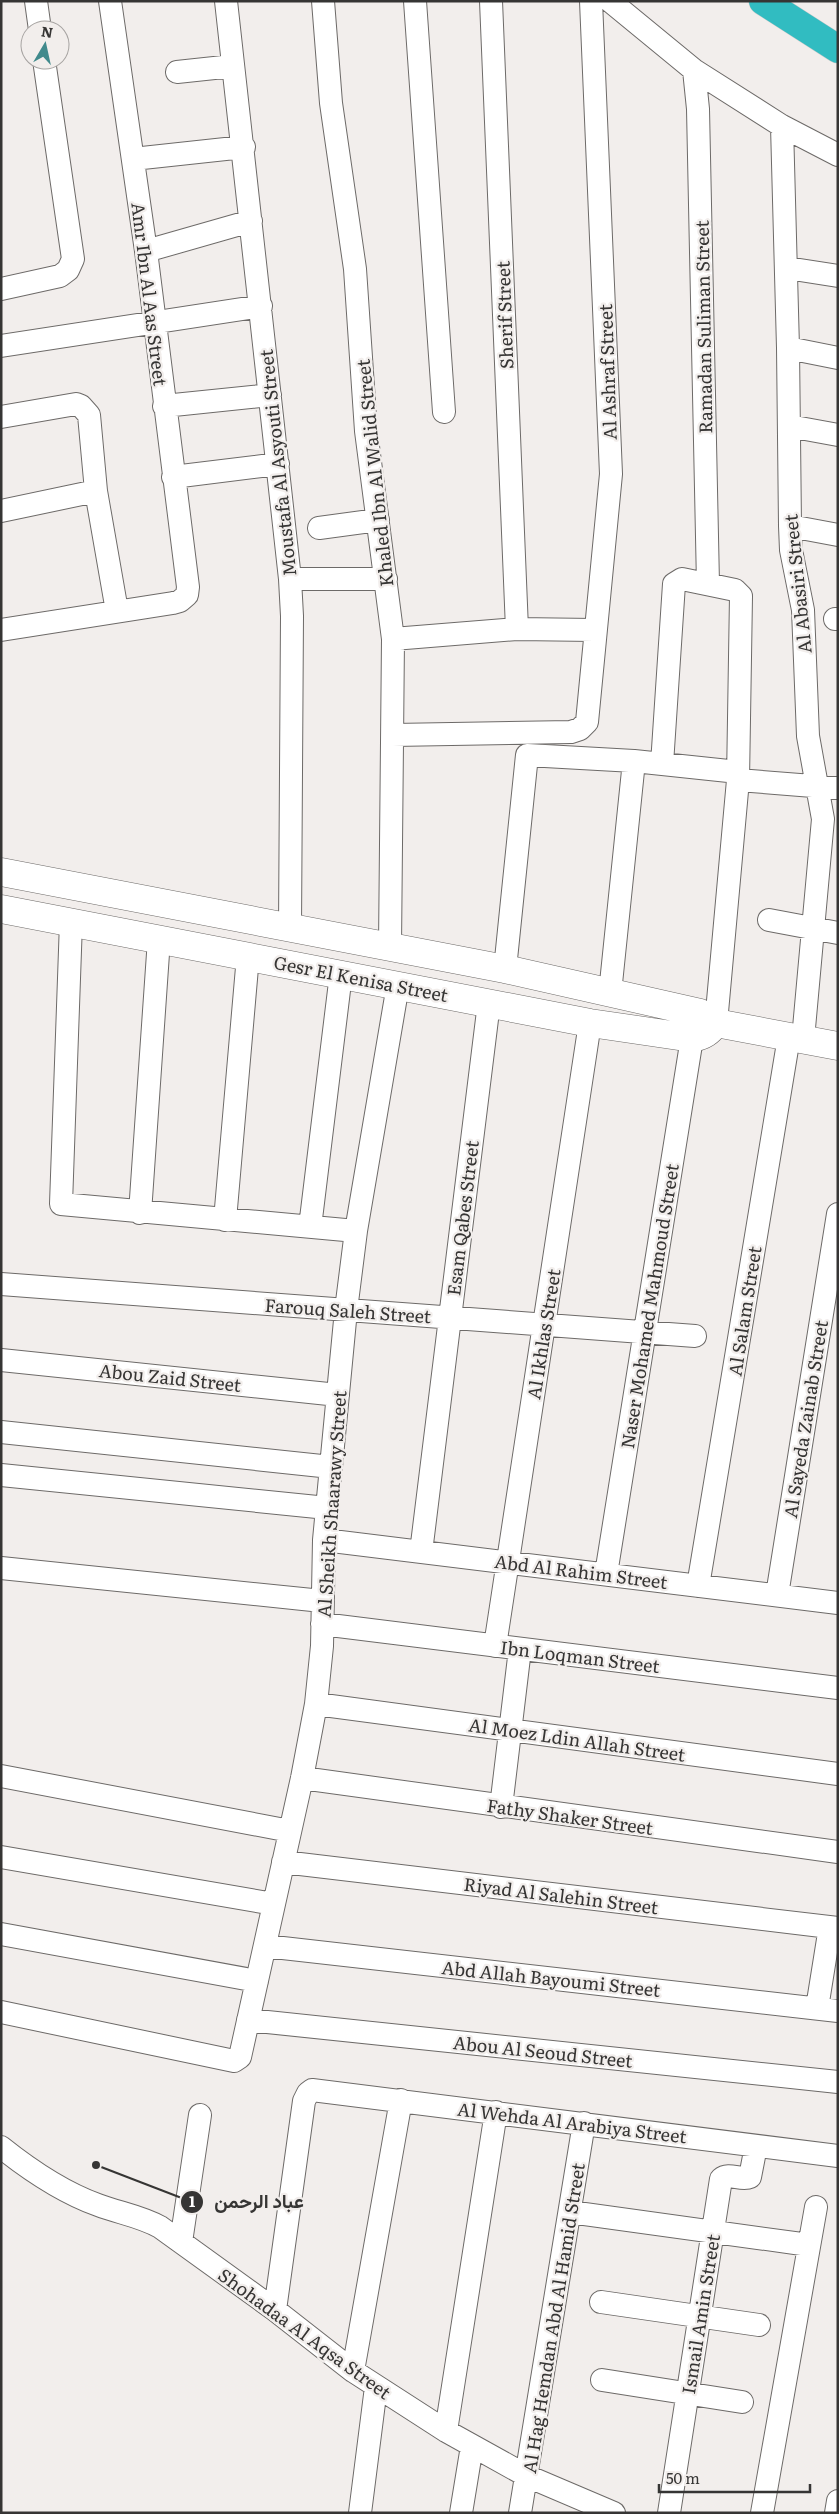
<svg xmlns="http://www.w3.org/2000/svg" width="839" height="2514" font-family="Literata,Vazirmatn,serif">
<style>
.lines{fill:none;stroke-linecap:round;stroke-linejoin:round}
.street-casing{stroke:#6d6a68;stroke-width:24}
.secondary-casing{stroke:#6d6a68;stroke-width:29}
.highway-casing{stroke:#cbcaca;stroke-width:29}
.street{stroke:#fff;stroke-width:22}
.secondary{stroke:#fff;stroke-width:28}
.highway{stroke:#31bcc1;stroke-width:28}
.labels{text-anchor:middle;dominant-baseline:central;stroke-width:4.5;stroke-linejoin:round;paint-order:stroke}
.street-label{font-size:18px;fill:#363534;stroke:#f2eeec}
.leader{fill:none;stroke:#363534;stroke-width:2}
.callout-dot{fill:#363534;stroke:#f2eeec;stroke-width:2}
.mark-label{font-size:15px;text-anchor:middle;font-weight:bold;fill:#fff}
.callout-label{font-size:19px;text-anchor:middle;font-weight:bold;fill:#363534;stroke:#f2eeec;stroke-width:4.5;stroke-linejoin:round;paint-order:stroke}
</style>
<rect width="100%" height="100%" fill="#f2eeec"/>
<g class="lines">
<!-- street casing -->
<g class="street-casing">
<path id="street" d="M36 1 40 30
M226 1 290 579 292 616 290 928
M323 1 331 103 355 269 366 431 393 639 390 947
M415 1 444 412
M491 1 517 629
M610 1 694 70 782 126 838 155
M694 70 698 109 708 584
M177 72 233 66
M782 126 788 348 790 526 791 550 803 610 808 736 823 819 803 1039
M133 159 244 147
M146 251 251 221
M787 268 838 276
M1 289 60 276 68 270 73 259 44 60
M1 346 261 306
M788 348 838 358
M164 406 270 395
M1 417 76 404 81 406 89 415 96 491 117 611
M789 426 838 435
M173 477 278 464
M1 511 96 491
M790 526 838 535
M319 528 378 520
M290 579H386
M835 619H838
M1 630 173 603 180 601 187 595 188 587 146 251 110 1
M393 639 517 629 594 630
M393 735 571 732 580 729 587 722 611 474 591 1
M662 764 674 584 682 579 735 590 741 596 738 780 716 1023
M738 780 838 788
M769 920 838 933
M71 922 61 1204 356 1231
M505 969 527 755 634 761 738 772
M610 993 634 761
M140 1213 159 939
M225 1220 248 956
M310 1227 341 974
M1 1284 695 1336
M1 1360 338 1395
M1 1432 331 1467
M1 1475 327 1508
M324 1540 838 1603
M421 1552 489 1003
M1 1568 322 1601
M606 1574 692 1038
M698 1586 789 1037
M777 1595 838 1214
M322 1624 838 1688
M495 1646 590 1023
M316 1704 838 1774
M1 1776 290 1831
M302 1778 838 1852
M501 1807 520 1649
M1 1857 274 1904
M283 1862 838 1928
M1 1934 257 1981
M265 1946 838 2011
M817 2008 830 1927
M1 2012 234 2061 240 2057 302 1778 316 1704 322 1646 324 1540 346 1310 356 1231 398 985
M248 2020 838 2082
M1 2147C31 2171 62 2192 98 2205 119 2213 140 2216 160 2227L275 2310 353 2371 446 2431 527 2476 614 2513
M570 2212 809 2245
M181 2242 200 2115
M601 2302 759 2325
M275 2310 304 2101 308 2093 312 2090 838 2156
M353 2371 401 2100
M602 2380 742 2402
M446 2431 496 2112
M360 2513 376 2387
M461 2513 472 2446
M520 2513 584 2123
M669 2513 721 2179C729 2172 741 2181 750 2177L756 2146
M762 2513 816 2207
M836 2513 838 2501"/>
</g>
<!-- secondary casing -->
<g class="secondary-casing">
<path id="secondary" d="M1 872 505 969 700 1013 716 1023 838 1046
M1 909 590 1023 692 1038C704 1036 709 1032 716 1023"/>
</g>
<!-- highway casing -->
<g class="highway-casing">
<path id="highway" d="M763 1 838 49"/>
</g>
<!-- street -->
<use href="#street" class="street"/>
<!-- secondary -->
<use href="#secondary" class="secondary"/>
<!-- highway -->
<use href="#highway" class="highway"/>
</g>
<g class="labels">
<!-- street labels -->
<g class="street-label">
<text transform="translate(150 294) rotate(83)">Amr Ibn Al Aas Street</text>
<text transform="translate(504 315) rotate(-92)">Sherif Street</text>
<text transform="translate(703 327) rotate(-91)">Ramadan Suliman Street</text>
<text transform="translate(607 372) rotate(-92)">Al Ashraf Street</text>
<text transform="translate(277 463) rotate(-96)">Moustafa Al Asyouti Street</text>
<text transform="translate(374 473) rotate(-96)">Khaled Ibn Al Walid Street</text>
<text transform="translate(797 584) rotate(-96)">Al Abasiri Street</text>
<text transform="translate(361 978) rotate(11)">Gesr El Kenisa Street</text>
<text transform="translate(462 1218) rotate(-83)">Esam Qabes Street</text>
<text transform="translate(649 1306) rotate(-81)">Naser Mohamed Mahmoud Street</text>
<text transform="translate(348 1310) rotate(4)">Farouq Saleh Street</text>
<text transform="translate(744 1311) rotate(-81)">Al Salam Street</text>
<text transform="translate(543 1334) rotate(-81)">Al Ikhlas Street</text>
<text transform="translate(170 1377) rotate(6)">Abou Zaid Street</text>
<text transform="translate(805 1419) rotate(-81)">Al Sayeda Zainab Street</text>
<text transform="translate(331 1504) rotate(-86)">Al Sheikh Shaarawy Street</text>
<text transform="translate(581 1571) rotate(7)">Abd Al Rahim Street</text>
<text transform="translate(580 1656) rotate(7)">Ibn Loqman Street</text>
<text transform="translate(577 1739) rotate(8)">Al Moez Ldin Allah Street</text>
<text transform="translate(570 1816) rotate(8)">Fathy Shaker Street</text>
<text transform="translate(561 1895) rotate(7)">Riyad Al Salehin Street</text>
<text transform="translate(551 1978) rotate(6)">Abd Allah Bayoumi Street</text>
<text transform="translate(543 2051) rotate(6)">Abou Al Seoud Street</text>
<text transform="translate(572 2122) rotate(7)">Al Wehda Al Arabiya Street</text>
<text transform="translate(700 2314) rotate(-81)">Ismail Amin Street</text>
<text transform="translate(553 2318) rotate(-81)">Al Hag Hemdan Abd Al Hamid Street</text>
<text transform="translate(305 2333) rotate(36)">Shohadaa Al Aqsa Street</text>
</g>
</g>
<!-- callouts -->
<path class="leader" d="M96 2165L192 2202"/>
<g class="callout-dot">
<circle cx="96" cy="2165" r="5"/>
<circle cx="192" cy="2202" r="12"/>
</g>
<g class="mark-label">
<text x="192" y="2207">1</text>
</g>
<g class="callout-label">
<text x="259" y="2208">عباد الرحمن</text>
</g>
<!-- border -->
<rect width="839" height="2514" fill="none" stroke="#363534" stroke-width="5"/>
<!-- north arrow -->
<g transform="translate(45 45) rotate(9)"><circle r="24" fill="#f2eeec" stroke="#a7a4a2"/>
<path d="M0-4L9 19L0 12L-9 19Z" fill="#418a8c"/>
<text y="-8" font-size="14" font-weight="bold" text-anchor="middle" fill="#363534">N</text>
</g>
<!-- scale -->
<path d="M659 2484v8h151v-8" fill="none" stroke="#363534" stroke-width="2.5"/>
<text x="666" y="2484" font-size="15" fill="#363534" stroke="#f2eeec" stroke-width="4" paint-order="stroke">50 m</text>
</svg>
